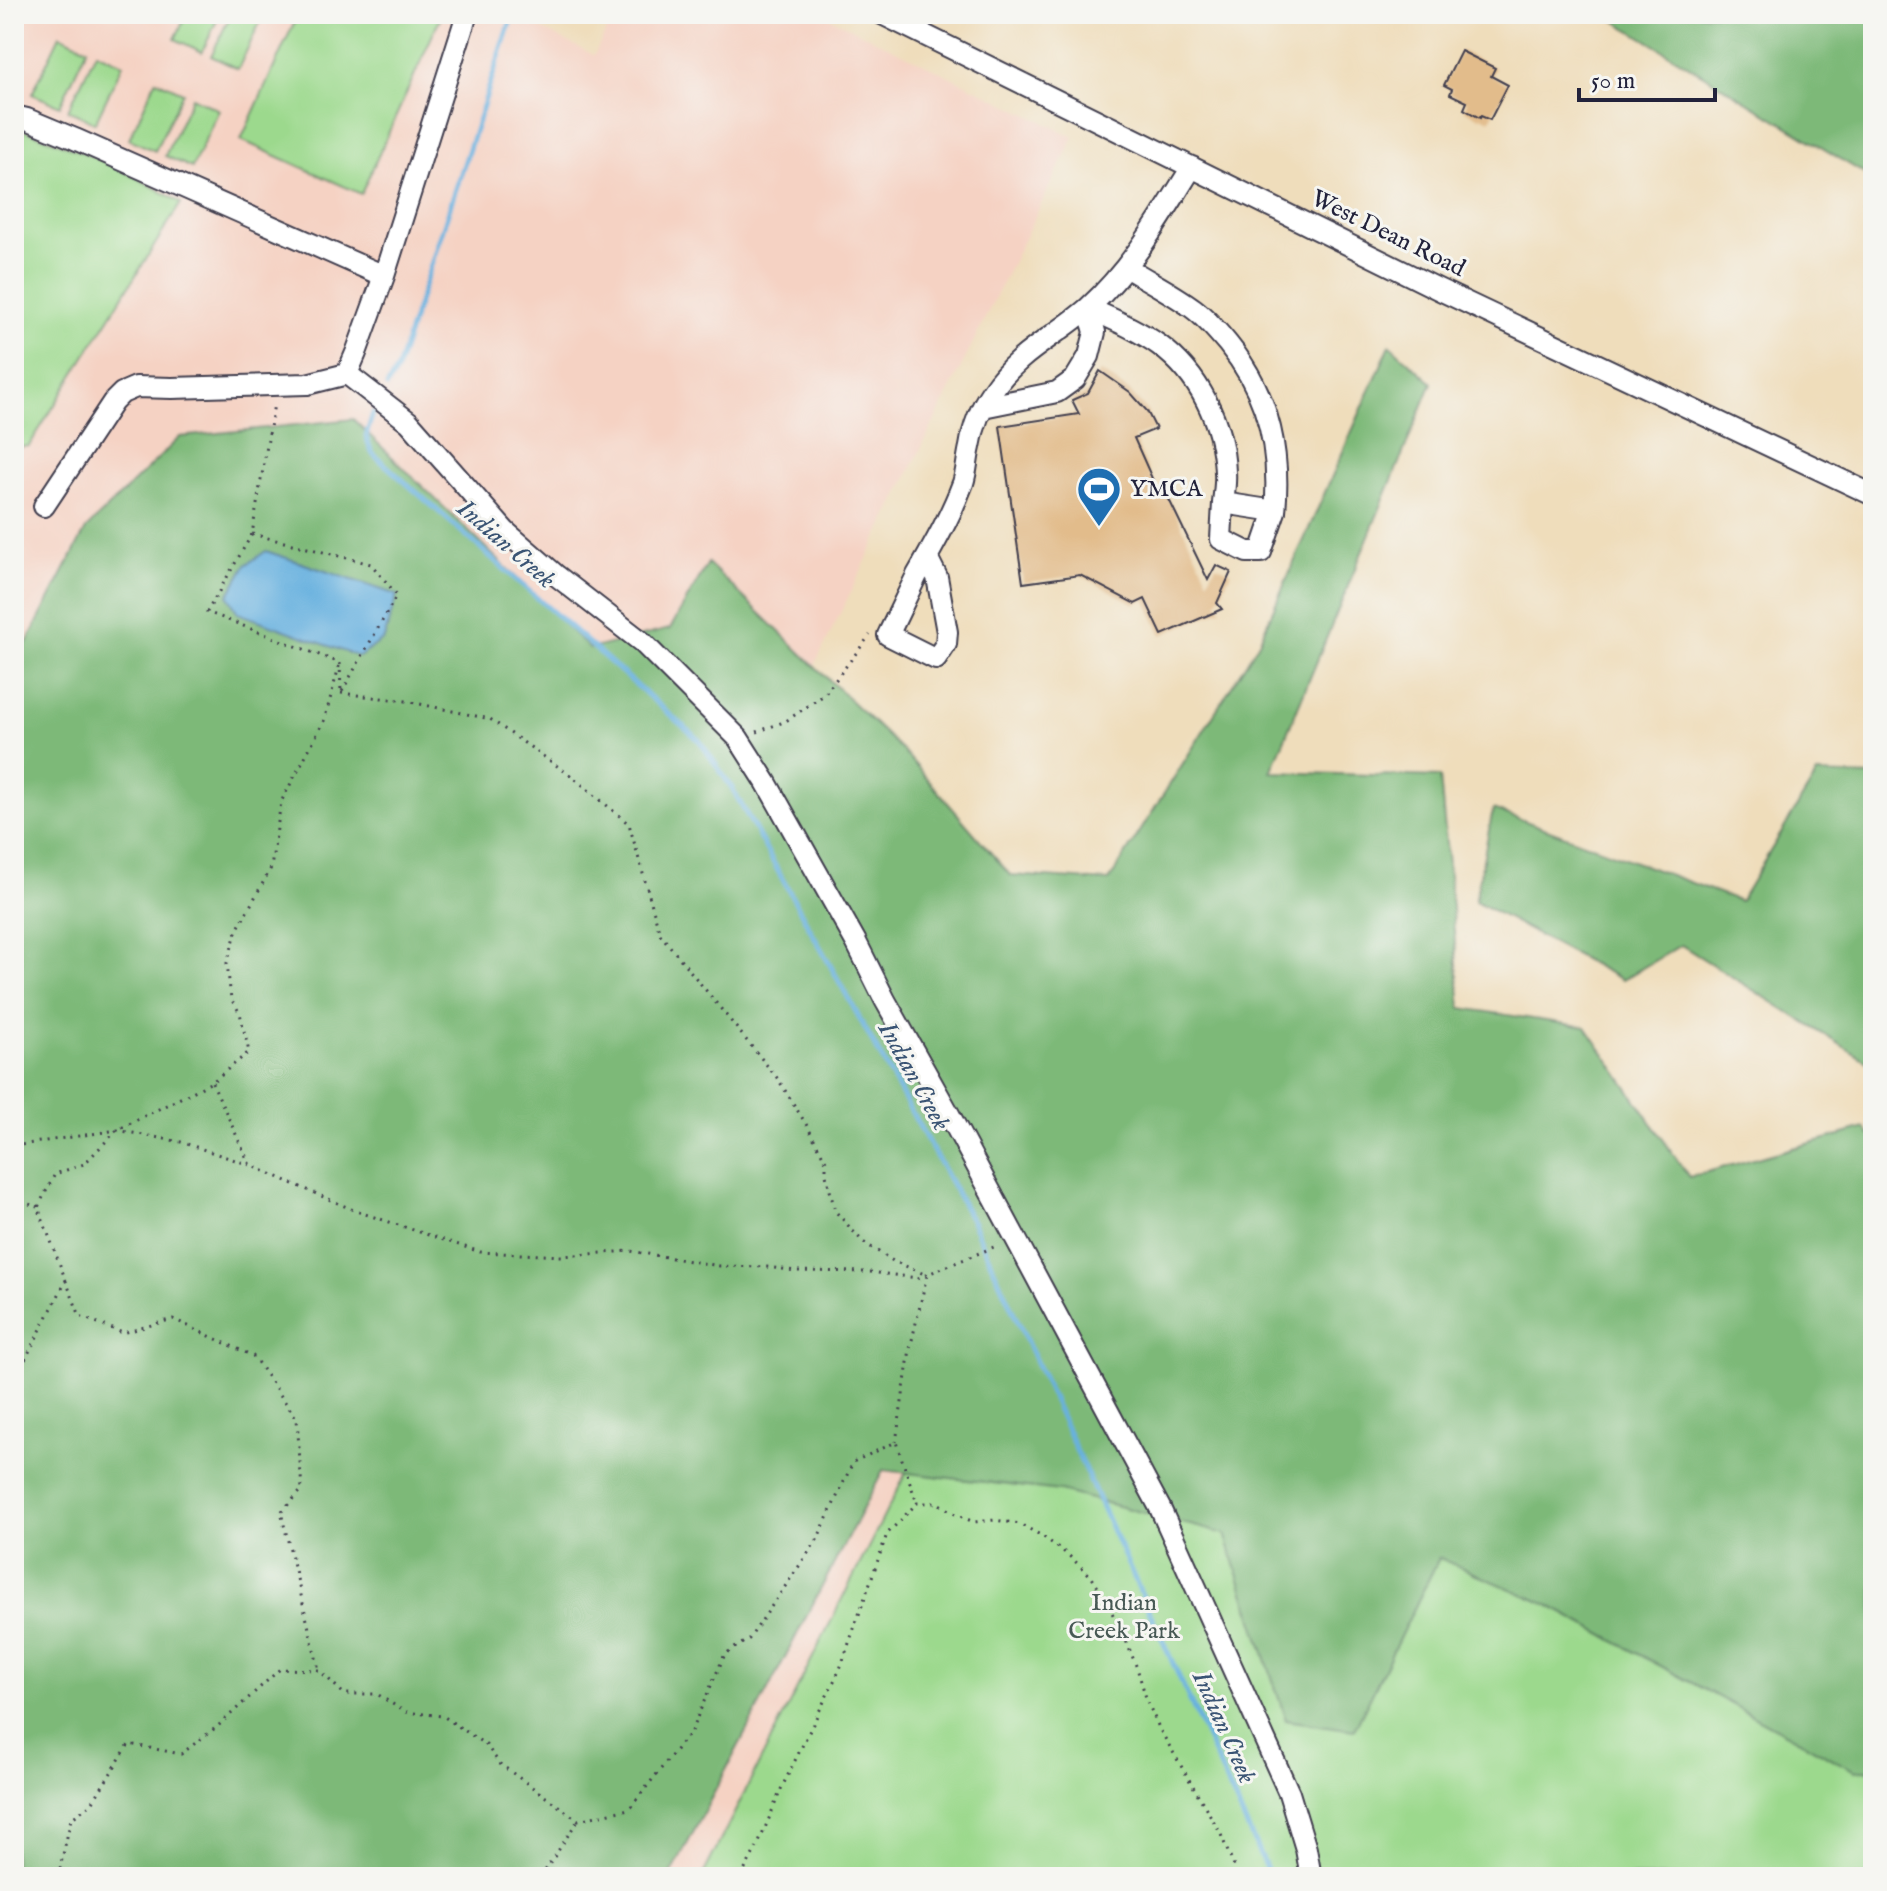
<svg xmlns="http://www.w3.org/2000/svg" width="1887" height="1891" font-family="'IM FELL English',serif">
<style>
.built{fill:#f5d2c3}
.green{fill:#9cd98d;stroke:#5f7e64;stroke-width:2}
.forest{fill:#7db978;stroke:#506e5a;stroke-width:2}
.water{fill:#67b1df;stroke:#446a8d;stroke-width:2}
.lines{fill:none;stroke-linecap:round;stroke-linejoin:round}
.stream{stroke:#67b1df;stroke-width:5}
.building{fill:#e2bc8b}
.minor-casing{stroke:#413e4e;stroke-width:24}
.path{stroke:#413e4e;stroke-width:3;stroke-dasharray:2 6;stroke-linecap:butt}
.minor{stroke:#fff;stroke-width:20}
.labels{text-anchor:middle;dominant-baseline:central;stroke-width:6;stroke-linejoin:round;paint-order:stroke}
.street-label{font-size:24px;fill:#22223b;stroke:#f6f6f2}
.poi-label{font-size:24px;fill:#22223b;stroke:#f6f6f2;text-anchor:start}
.park-label{font-size:24px;fill:#475954;stroke:#f6f6f2}
.water-label{font-size:26px;font-style:italic;fill:#3a5474;stroke:#f6f6f2}
</style>
<rect width="100%" height="100%" fill="#f6f6f2"/>
<filter id="ink" filterUnits="userSpaceOnUse"><feTurbulence type="fractalNoise" baseFrequency=".0125" numOctaves="2"/><feDisplacementMap in="SourceGraphic" scale="16" xChannelSelector="R" yChannelSelector="G"/><feConvolveMatrix kernelMatrix="1 2 1 2 8 2 1 2 1" color-interpolation-filters="sRGB"/></filter>
<filter id="wash" filterUnits="userSpaceOnUse"><feTurbulence type="fractalNoise" baseFrequency=".006" numOctaves="4" result="noise"/><feDisplacementMap in="SourceGraphic" scale="32" xChannelSelector="R" yChannelSelector="G"/><feGaussianBlur stdDeviation="1.8" result="paint"/><feColorMatrix in="noise" values="0 0 0 0 0 0 0 0 0 0 0 0 0 0 0 0 0 1.4 0 .05"/><feComposite in="paint" operator="in"/></filter>
<g filter="url(#wash)">
<rect width="100%" height="100%" fill="#efddbb"/>
<!-- built -->
<path class="built" d="M14 14H524L523 20 594 55 615 14H822L1074 137 802 691 1104 1080 702 1877H14Z"/>
<!-- green -->
<path class="green" d="M187 14H220L202 52 175 39Z
M231 14H264L238 69 211 56Z
M298 14H442L361 194 241 140Z
M60 35 87 48 60 106 32 94Z
M96 52 123 64 95 123 68 110Z
M156 80 183 92 155 151 129 139Z
M192 97 219 110 192 168 165 156Z
M14 127C72 145 129 171 181 203L29 446 14 448Z
M1047 1193 1873 1698V1877H702Z"/>
<!-- forest -->
<path class="forest" d="M1604 14H1873V179Z
M1390 345 1432 383 1271 772 1440 777 1461 1008 1586 1027 1689 1177 1865 1128 1873 1139V1769L1855 1771 1548 1605 1439 1558 1354 1730 1286 1720 1225 1534 1060 1491 883 1470 670 1877H14V667L86 529 180 437 353 419 590 649 670 629 708 563 905 753 1010 875 1109 881 1258 644Z
M1817 774 1873 776V1065L1681 945 1622 980 1475 901 1493 809 1740 901Z"/>
<!-- water -->
<path class="water" d="M266 551 397 595 384 639 359 657 238 613 228 596 246 565Z"/>
<g class="lines">
<!-- stream -->
<path class="stream" d="M387 386 397 369 513 14
M373 413 366 436 372 453 699 740 732 788 973 1223 1270 1877"/>
</g>
<g id="blocks">
<!-- building -->
<path class="building" d="M1461 51 1495 68 1491 76 1508 85 1490 120 1481 116 1480 118 1464 109 1467 102 1450 94 1452 89 1444 85Z
M1100 371 1130 392 1147 411 1156 429 1134 438 1158 492 1164 489 1208 580 1216 565 1231 572 1217 603 1222 609 1162 635 1145 599 1135 604 1080 575 1023 583 1000 426 1079 414 1072 400 1088 393Z"/>
</g>
</g>
<g filter="url(#ink)">
<use href="#blocks" fill-opacity="0" stroke="#413e4e" stroke-width="2"/>
<g class="lines">
<!-- minor casing -->
<g class="minor-casing">
<path id="minor" d="M882 14 1438 289 1873 495
M14 116 27 119 75 139 384 276
M1088 308C1112 319 1137 329 1159 345 1199 374 1223 423 1225 472 1226 482 1224 493 1223 503L1275 511C1281 449 1268 393 1228 344 1218 332 1207 319 1194 309 1173 293 1148 281 1126 267
M347 374 409 422 505 531 557 576 642 642 738 738 766 782 856 942 885 1000 949 1114 1160 1508 1289 1793 1306 1849 1311 1877
M983 407 1057 392 1075 379 1089 356 1095 332 1088 308
M1223 503 1221 539 1247 552H1261L1275 511
M44 506 113 402 122 393 136 387 172 388 307 384 347 374 356 353 384 276 467 14
M928 559 937 577 947 632 946 644 936 659 888 635C898 615 907 595 917 575 934 545 951 515 963 483 967 471 967 459 970 447 973 427 981 407 992 391 1017 353 1055 337 1088 308 1132 268 1161 217 1192 167"/>
</g>
<!-- path -->
<path class="path" d="M252 534 371 564 397 595 341 693 340 663 207 612 252 534 274 404
M341 693 406 701 490 719 573 777 629 824 660 934 778 1079 806 1124 826 1161V1174L835 1211 863 1242 893 1261 927 1275 910 1349 896 1442
M757 732 786 721 824 695 870 635
M212 1082 250 1165
M14 1146 117 1130 181 1142 250 1165 356 1211 480 1252 562 1256 630 1251 720 1266 767 1267 796 1271 870 1272 918 1278 999 1245
M14 1199 38 1207
M66 1281 38 1207 55 1174 84 1164 117 1130 212 1082 249 1052 240 1013 231 999 227 963 237 930 271 868 281 802 324 721 340 663
M14 1381 66 1281 80 1316 123 1333 173 1319 253 1356 297 1419 302 1490 281 1512 319 1670
M58 1877 71 1819 92 1803 129 1744 181 1754 218 1726 280 1669 319 1670 344 1694H377L405 1712 443 1716 486 1745 500 1764 578 1820 629 1809 691 1731 725 1654 749 1639 817 1540 853 1462 896 1442 917 1503
M541 1877 578 1820
M741 1877 758 1845 782 1787 840 1669 887 1534 917 1503H938L955 1514 974 1522 995 1520 1020 1524 1042 1536 1067 1554 1091 1576 1104 1597 1125 1638 1137 1668 1147 1701 1160 1730 1220 1832 1238 1877"/>
<!-- minor -->
<use href="#minor" class="minor"/>
</g>
</g>
<!-- icons -->
<defs>
<g id="stadium-pin" transform="scale(2.3)"><path d="M0 17L-7.5 6A9.5 9.5 0 1 1 7.5 6Z" fill="#1f6fb2" stroke="#f6f6f2"/><path d="M0-5a6.5 5 0 1 0 0 10a6.5 5 0 1 0 0-10ZM-3.5-1.8h7v3.6h-7Z" fill="#fff"/></g>
</defs>
<g fill-rule="evenodd">
<use href="#stadium-pin" x="1099" y="489"/>
</g>
<g class="labels">
<!-- street labels -->
<g class="street-label">
<text transform="translate(1388 234) rotate(26)">West Dean Road</text>
</g>
<!-- poi labels -->
<g class="poi-label">
<text x="1130" y="489">YMCA</text>
</g>
<!-- park labels -->
<g class="park-label">
<text x="1124" y="1603">Indian<tspan x="1124" dy="28">Creek Park</tspan></text>
</g>
<!-- water labels -->
<g class="water-label">
<text transform="translate(506 544) rotate(41)">Indian Creek</text>
<text transform="translate(914 1076) rotate(61)">Indian Creek</text>
<text transform="translate(1224 1727) rotate(66)">Indian Creek</text>
</g>
</g>
<!-- margin -->
<rect width="1887" height="1891" fill="none" stroke="#f6f6f2" stroke-width="48"/>
<!-- scale -->
<path d="M1579 88v12h136v-12" fill="none" stroke="#22223b" stroke-width="4"/>
<text x="1591" y="88" font-size="24" fill="#22223b" stroke="#f6f6f2" stroke-width="6" paint-order="stroke">50 m</text>
</svg>
